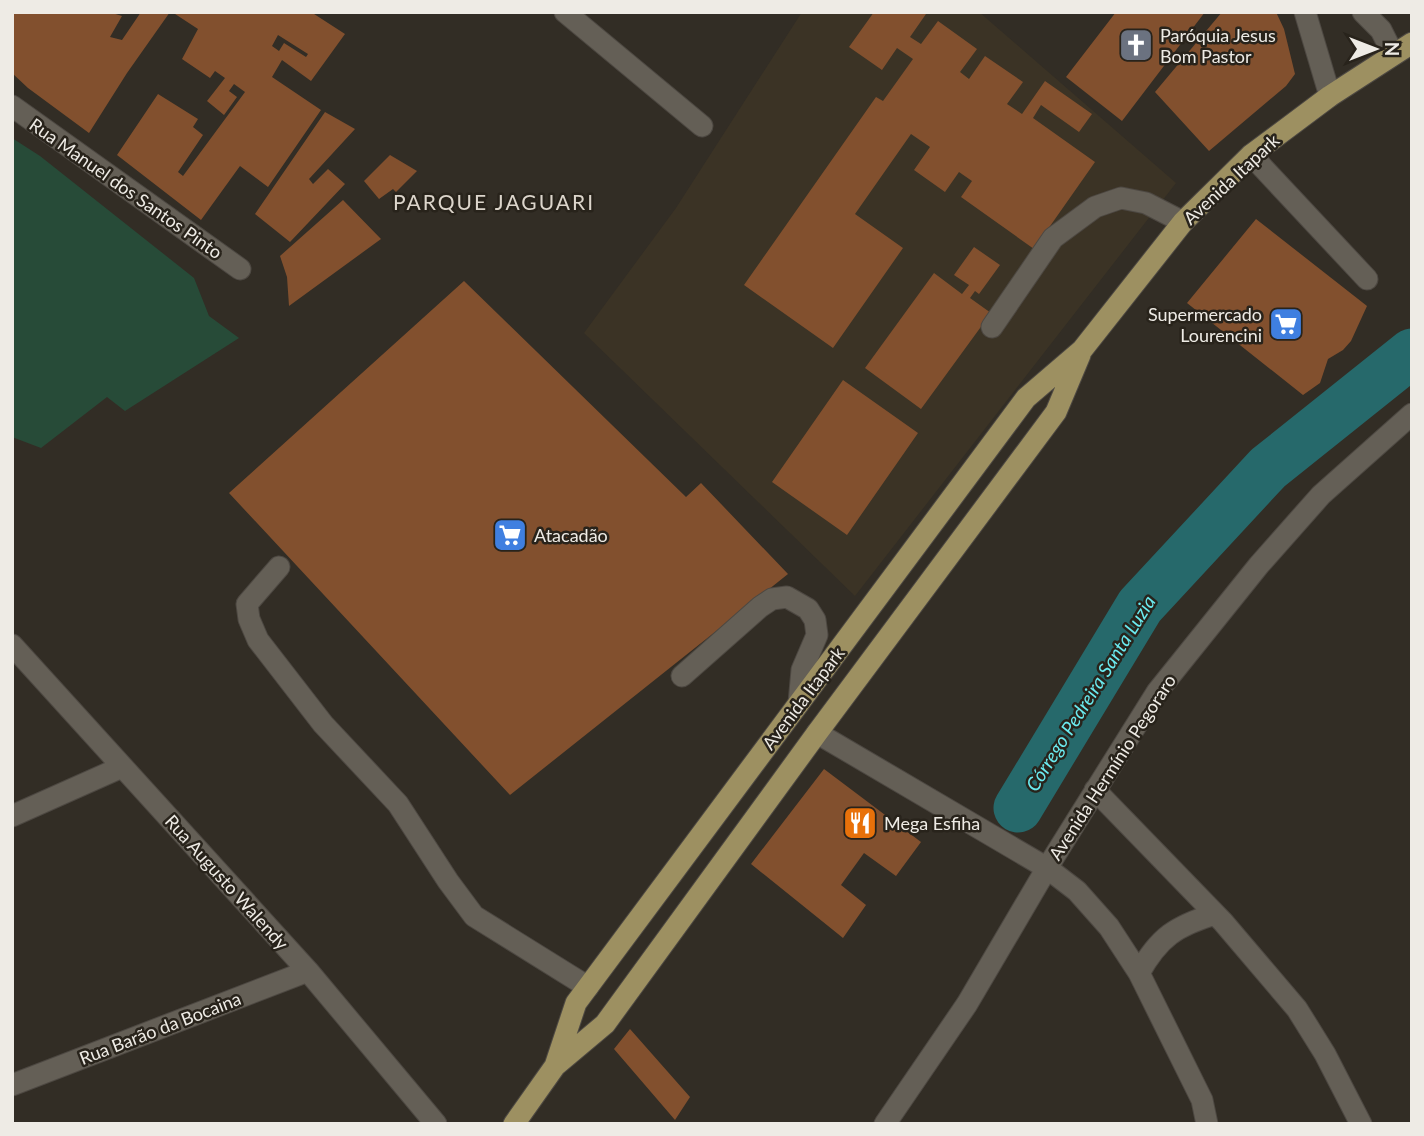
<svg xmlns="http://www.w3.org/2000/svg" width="1424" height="1136" font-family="Lato,sans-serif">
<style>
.built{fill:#3b3325}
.green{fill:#274b38}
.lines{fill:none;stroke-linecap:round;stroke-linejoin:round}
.river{stroke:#26696b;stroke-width:49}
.building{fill:#82502e;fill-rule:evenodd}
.minor-casing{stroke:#4d4842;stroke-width:23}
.major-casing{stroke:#4d4842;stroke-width:23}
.minor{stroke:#645f56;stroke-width:21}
.major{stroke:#9d9061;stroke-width:21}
.labels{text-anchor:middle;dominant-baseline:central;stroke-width:5;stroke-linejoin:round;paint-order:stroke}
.poi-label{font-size:18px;fill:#eeebe5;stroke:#28231b;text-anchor:start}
.street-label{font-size:18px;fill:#eeebe5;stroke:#28231b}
.water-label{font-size:19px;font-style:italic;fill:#6bebf0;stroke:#28231b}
.quarter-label{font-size:21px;letter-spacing:2px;fill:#dcd5cb;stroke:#28231b}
</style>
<rect width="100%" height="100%" fill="#322d25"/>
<!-- built -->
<path class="built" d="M802 12H979L1176 183 855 596 584 333 676 208Z"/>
<!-- green -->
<path class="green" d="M12 138 40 156 194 278 209 316 239 338 125 411 107 397 41 448 12 437Z"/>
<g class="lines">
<!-- river -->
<path class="river" d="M1018 808 1140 606 1268 468 1412 353"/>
</g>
<!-- building -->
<path class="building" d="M12 12H109L122 16 110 37 122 40 141 12H170L127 73 89 133 28 88 12 73Z
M172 12H311L345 34 311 81 282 60 272 77 321 110 268 187 240 166 201 220 117 155 158 94 198 119 193 127 203 135 178 172 183 176 245 92 234 84 229 91 237 97 224 115 207 101 225 78 215 71 210 78 182 59 198 29ZM278 35 308 54 306 57 284 43 279 51 272 46Z
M874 12H925L926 14 910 37 921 44 938 21 977 49 960 72 969 79 985 56 1023 82 1007 104 1022 114 1045 81 1092 114 1079 132 1041 105 1033 118 1095 162 1034 249 961 197 972 181 959 172 945 192 914 170 930 147 911 134 855 214 903 248 833 348 744 285 876 97 883 101 913 59 897 48 882 70 849 47Z
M1116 12H1205L1122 121 1066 77Z
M1222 12H1276L1284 29 1295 74 1286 86 1209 151 1155 92Z
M325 112 355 129 309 179 313 184 328 169 345 184 290 242 255 214Z
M390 155 417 171 396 192 393 189 379 199 364 181Z
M343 200 381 239 289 306 287 277 280 256Z
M1256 219 1367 306 1351 341 1343 350 1328 359 1320 383 1303 395 1187 303Z
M974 247 1000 265 979 294 975 291 970 298 991 313 921 409 865 368 934 273 962 294 969 285 954 275Z
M464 281 686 497 701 483 788 574 510 795 229 493Z
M843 380 918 433 847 535 772 482Z
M824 769 921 842 896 876 864 853 841 885 866 905 843 938 751 864Z
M630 1029 690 1097 675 1120 614 1049Z"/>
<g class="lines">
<!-- minor casing -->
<g class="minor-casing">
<path id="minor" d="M565 12 702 126
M1305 12 1330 96
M1363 12 1381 30 1393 54
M12 106 240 269
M1251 155 1367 279
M992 327 1053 238 1095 207 1121 198 1146 203 1183 222
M279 567 247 604 249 619 258 640 323 724 398 804 448 881 474 916 588 987
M12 645 308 971 436 1124
M682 676 760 607 772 599 787 597 808 609 815 620 817 635 802 670 799 703
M817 733 1047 868 1077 891 1109 927 1139 973 1202 1100 1207 1124
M1095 790 1223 922 1297 1009 1325 1054 1361 1124
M12 816 122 767
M1139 973C1159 937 1176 926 1215 914
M12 1085 308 971
M885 1124 967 1004 1047 868 1157 692 1259 565 1321 495 1412 414"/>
</g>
<!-- major casing -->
<g class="major-casing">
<path id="major" d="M555 1066 605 1024 817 733 1056 412 1080 355
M514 1124 555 1066 576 1003 1026 398 1082 350 1183 222 1251 155 1330 96 1412 43"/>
</g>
<!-- minor -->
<use href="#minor" class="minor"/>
<!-- major -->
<use href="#major" class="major"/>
</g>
<!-- icons -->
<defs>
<g id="church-square" transform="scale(1.75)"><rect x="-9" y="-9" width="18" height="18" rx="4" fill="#6b7280" stroke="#28231b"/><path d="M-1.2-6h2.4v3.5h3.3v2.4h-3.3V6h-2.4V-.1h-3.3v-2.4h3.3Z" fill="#fff"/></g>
<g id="supermarket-square" transform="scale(1.75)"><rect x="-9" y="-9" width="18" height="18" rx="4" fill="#3f7fe0" stroke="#28231b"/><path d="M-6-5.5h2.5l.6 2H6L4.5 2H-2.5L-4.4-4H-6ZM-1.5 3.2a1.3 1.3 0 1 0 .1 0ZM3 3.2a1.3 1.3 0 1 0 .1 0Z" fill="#fff"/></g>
<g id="restaurant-square" transform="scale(1.75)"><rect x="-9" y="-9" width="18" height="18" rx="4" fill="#e8710a" stroke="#28231b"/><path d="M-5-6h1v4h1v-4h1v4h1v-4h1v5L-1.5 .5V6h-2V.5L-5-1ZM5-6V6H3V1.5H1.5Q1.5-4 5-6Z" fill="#fff"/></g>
</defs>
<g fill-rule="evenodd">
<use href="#church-square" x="1136" y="45"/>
<use href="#supermarket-square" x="1286" y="324"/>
<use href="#supermarket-square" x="510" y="535"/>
<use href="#restaurant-square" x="860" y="823"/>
</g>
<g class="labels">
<!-- poi labels -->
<g class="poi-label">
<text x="1160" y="35">Paróquia Jesus<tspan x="1160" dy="21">Bom Pastor</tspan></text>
<text x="1262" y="314" text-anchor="end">Supermercado<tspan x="1262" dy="21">Lourencini</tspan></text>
<text x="534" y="535">Atacadão</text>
<text x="884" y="823">Mega Esfiha</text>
</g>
<!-- street labels -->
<g class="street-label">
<text transform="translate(1231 179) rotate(-43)">Avenida Itapark</text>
<text transform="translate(126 188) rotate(35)">Rua Manuel dos Santos Pinto</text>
<text transform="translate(803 698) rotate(-53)">Avenida Itapark</text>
<text transform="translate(1112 767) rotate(-57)">Avenida Hermínio Pegoraro</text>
<text transform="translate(227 882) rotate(48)">Rua Augusto Walendy</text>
<text transform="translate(160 1028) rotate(-21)">Rua Barão da Bocaina</text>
</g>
<!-- water labels -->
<g class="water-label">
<text transform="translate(1090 693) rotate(-58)">Córrego Pedreira Santa Luzia</text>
</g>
<!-- quarter labels -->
<g class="quarter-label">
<text x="494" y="201">PARQUE JAGUARI</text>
</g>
</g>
<!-- border -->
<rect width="1424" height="1136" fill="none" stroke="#eeebe5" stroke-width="28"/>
<!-- north arrow -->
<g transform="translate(1375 49) rotate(90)" stroke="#28231b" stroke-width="5" paint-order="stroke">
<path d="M0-5L12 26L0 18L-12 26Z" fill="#eeebe5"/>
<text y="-10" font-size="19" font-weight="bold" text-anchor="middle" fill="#eeebe5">N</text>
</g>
</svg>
